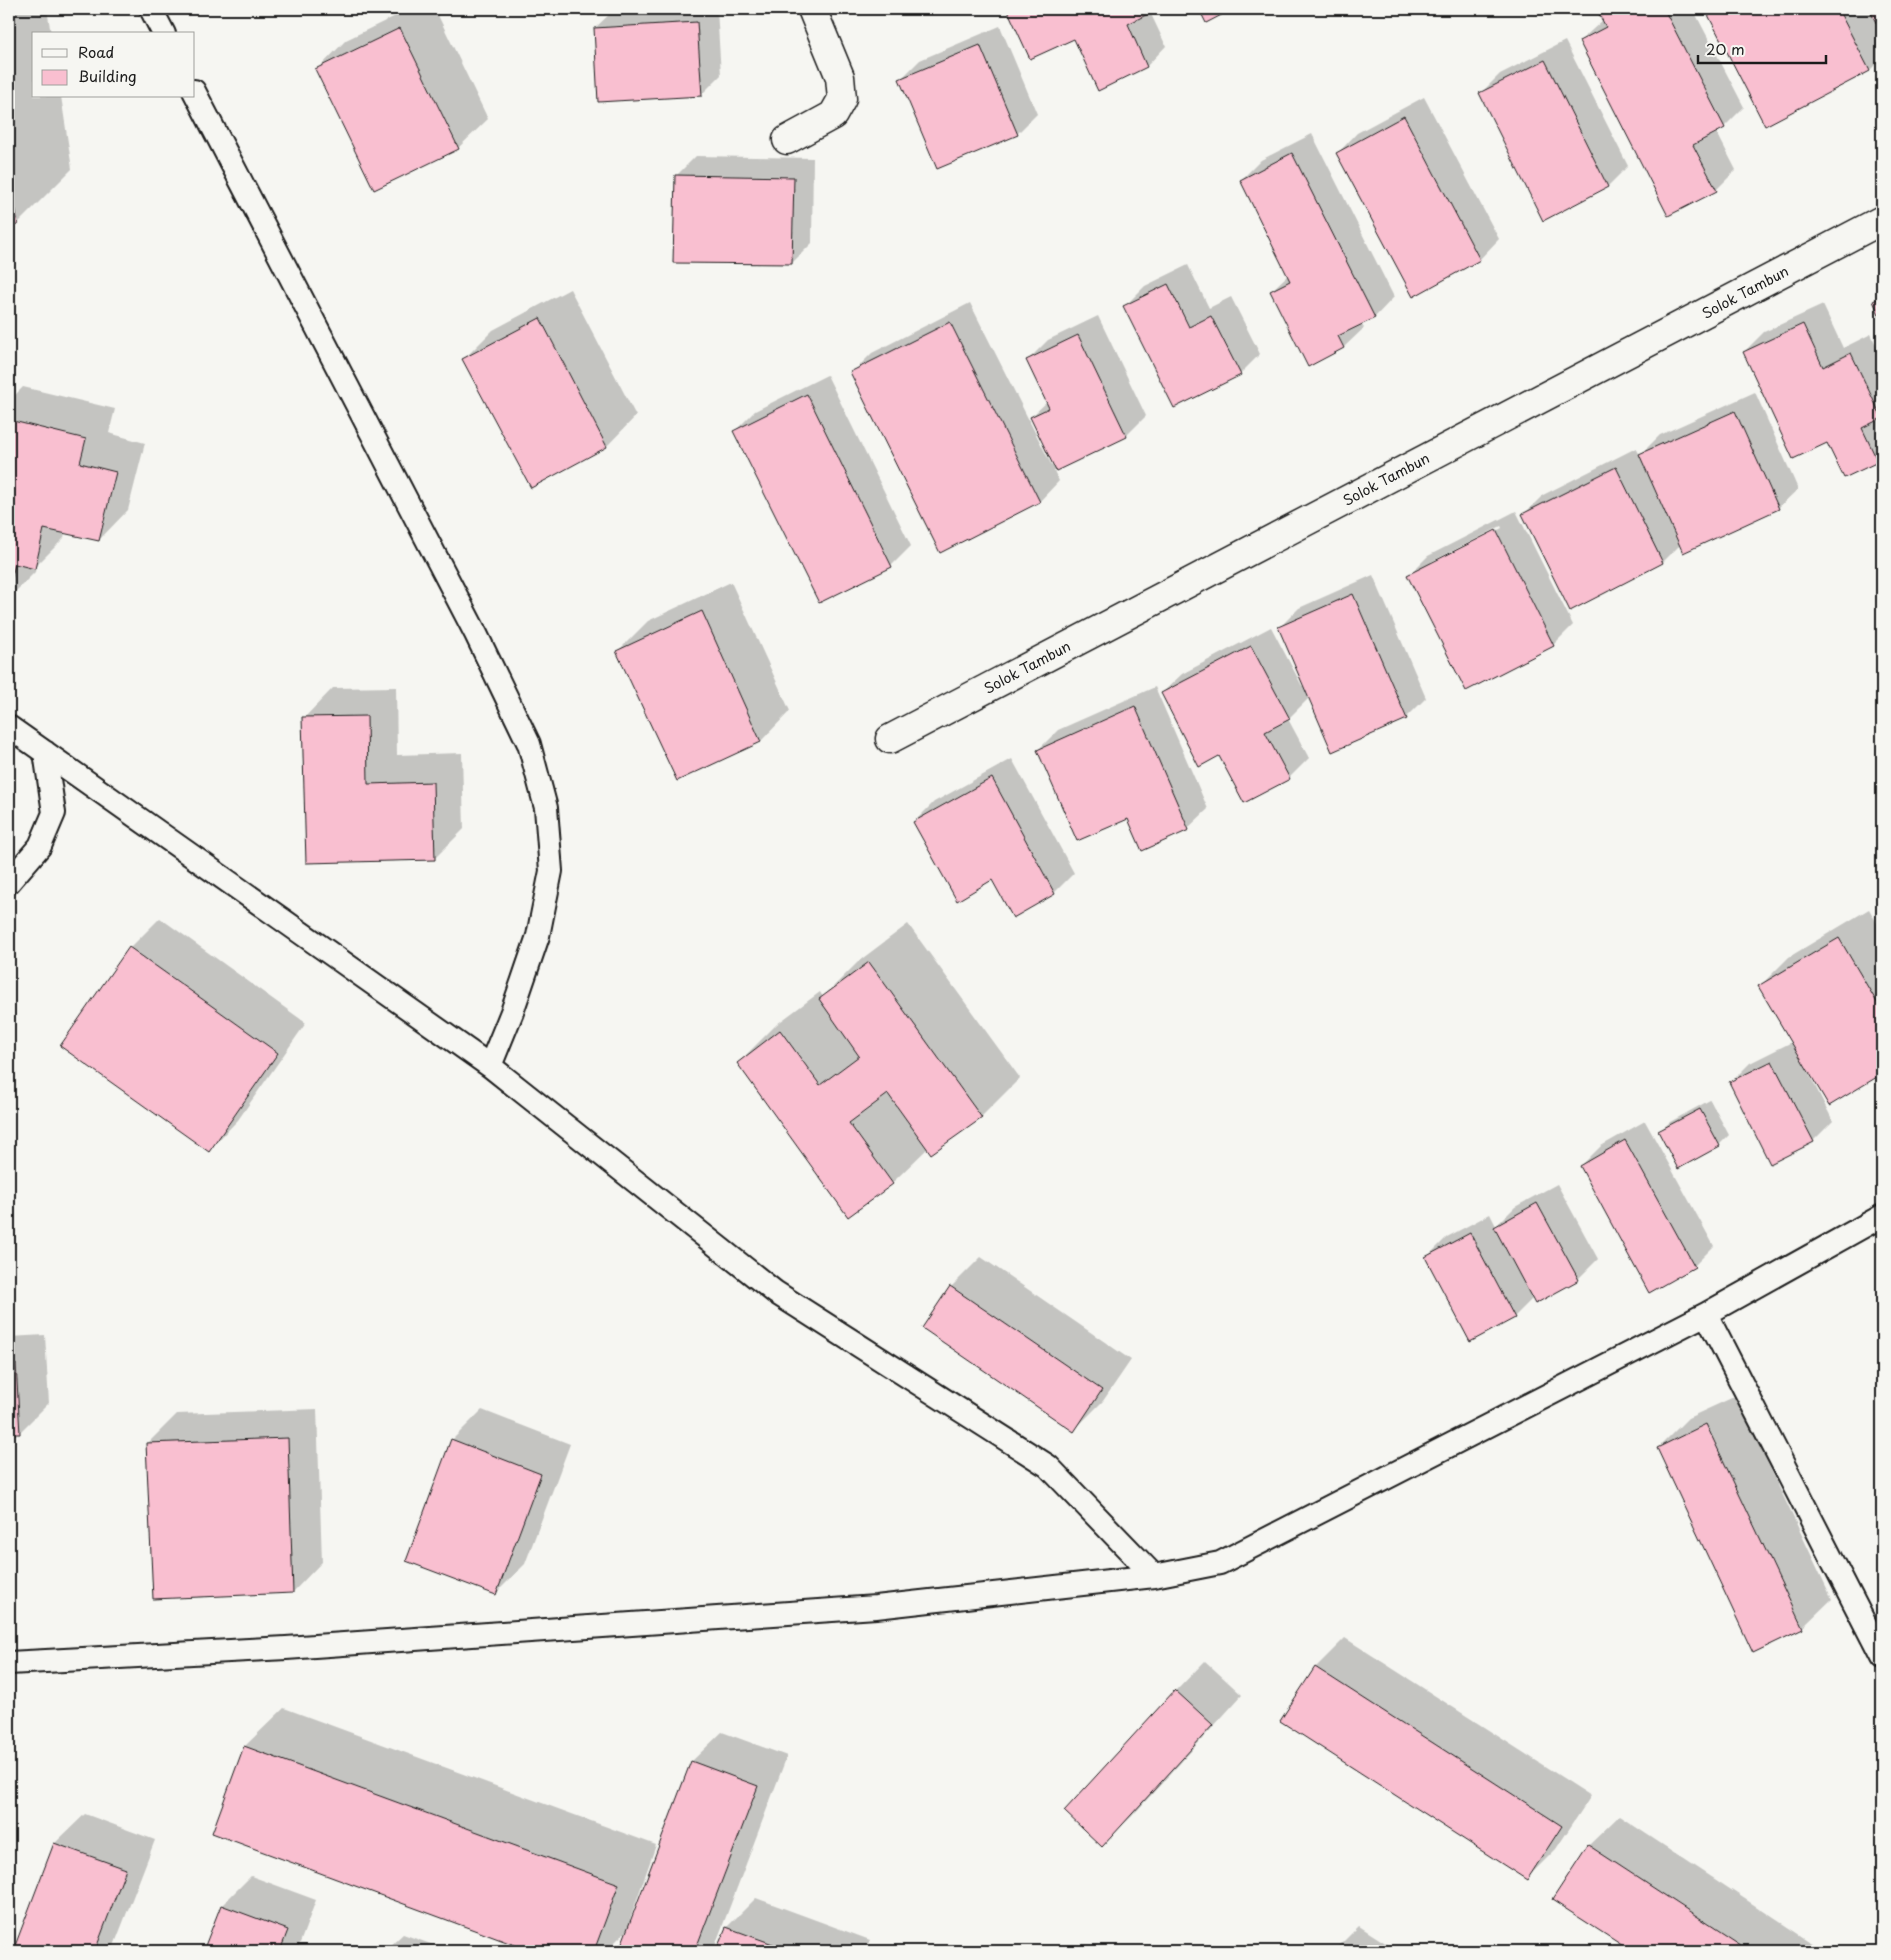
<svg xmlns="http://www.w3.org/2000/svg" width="1891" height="1960" font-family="'Playpen Sans',sans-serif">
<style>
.shadow{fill:#0003;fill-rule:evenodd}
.building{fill:#f9bfd0;stroke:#1c1c1c}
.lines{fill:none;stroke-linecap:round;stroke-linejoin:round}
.service-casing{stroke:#1c1c1c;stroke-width:26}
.minor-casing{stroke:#1c1c1c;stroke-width:31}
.service{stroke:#f6f6f2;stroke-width:22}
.minor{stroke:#f6f6f2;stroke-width:28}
.labels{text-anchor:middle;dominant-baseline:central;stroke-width:4;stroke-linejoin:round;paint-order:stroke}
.street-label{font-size:14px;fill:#1c1c1c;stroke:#f6f6f2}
</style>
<rect width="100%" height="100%" fill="#f6f6f2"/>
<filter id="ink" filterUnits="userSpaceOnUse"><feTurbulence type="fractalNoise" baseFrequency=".02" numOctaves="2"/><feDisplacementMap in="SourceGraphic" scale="10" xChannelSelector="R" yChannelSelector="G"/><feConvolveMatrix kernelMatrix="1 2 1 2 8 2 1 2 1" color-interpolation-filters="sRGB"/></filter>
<g filter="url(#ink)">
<!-- shadow -->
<path class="shadow" d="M9 9H47L51 34H34V96H61L72 169 17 224 9 225Z
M410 9H435L488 119 458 148 317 70 346 40Z
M615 9H717L721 75 701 95 595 28Z
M1008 9H1156L1150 12 1166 46 1147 66 1075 37 1031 58Z
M1598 9H1693L1744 107 1724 127 1716 131 1736 170 1716 190 1580 41 1603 20Z
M1706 9H1882V58L1870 70 1766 124Z
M1000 26 1037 114 1017 134 900 80 920 60Z
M1565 41 1628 166 1608 186 1544 219 1480 94 1500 74Z
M1424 97 1499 239 1480 259 1413 295 1338 153 1357 133Z
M1312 134 1394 297 1375 317 1361 324 1364 328 1344 347 1271 291 1288 275 1241 180 1261 160Z
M696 156 813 158 812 243 792 263 676 176Z
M1188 265 1209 308 1231 297 1260 354 1240 374 1125 306 1145 286Z
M570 289 636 416 607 446 531 486 464 359 493 330Z
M1882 294V318L1875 301Z
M970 303 1052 466 1054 465 1031 417 1048 401 1028 360 1048 340 1098 316 1146 416 1126 436 1054 471 1059 481 1040 501 941 551 852 373 872 353Z
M1823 305 1843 348 1871 334 1882 358V456L1877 461 1828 441 1744 352 1764 332Z
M827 375 911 546 891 566 735 431 755 411Z
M23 387 115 409 109 433 145 443 128 510 99 540 65 532 64 538 36 566 35 572 9 598V401Z
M1755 392 1798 489 1778 508 1681 544 1663 562 1570 609 1523 515 1543 495 1636 448 1640 455 1660 435Z
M1516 511 1573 625 1553 645 1466 689 1409 575 1428 556ZM1501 526 1502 528 1431 565V562Z
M1373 575 1426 698 1406 718 1309 698 1288 719 1309 758 1289 778 1220 754 1162 693 1182 674 1271 627 1302 686 1304 685 1279 628 1299 608Z
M731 582 790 711 761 741 678 780 618 651 648 621Z
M396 687 397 755 462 753 464 829 434 859 304 718 333 688Z
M1155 687 1208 809 1188 828 1128 817 1038 750 1058 730Z
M1012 759 1074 873 1054 893 992 879 914 822 934 802Z
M1869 909 1882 932V1072L1830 1104 1809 1069 1807 1070 1833 1121 1813 1141 1730 1083 1750 1063 1792 1042 1759 987 1789 957Z
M160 918 306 1023 238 1120 209 1150 61 1045 130 948Z
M908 924 1020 1078 981 1117 928 1148 892 1183 738 1063 777 1024 820 992 823 997 859 961Z
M1710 1100 1729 1135 1719 1145 1660 1131 1670 1122Z
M1645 1121 1714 1246 1694 1266 1581 1166 1601 1146Z
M1557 1184 1598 1259 1578 1279 1533 1298 1514 1317 1427 1257 1447 1237 1490 1214 1496 1226 1515 1207Z
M981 1257 1131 1360 1103 1401 1074 1430 924 1327 951 1287Z
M45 1335 49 1403 20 1432 9 1433V1337Z
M1736 1396 1832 1599 1802 1628 1658 1448 1688 1418Z
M317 1409 322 1562 293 1592 147 1444 177 1414Z
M482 1410 570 1444 525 1564 496 1593 452 1440Z
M1345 1638 1591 1796 1556 1849 1527 1878 1282 1721 1316 1667Z
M1205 1661 1242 1695 1132 1816 1102 1845 1176 1691Z
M284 1708 656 1845 630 1919 632 1920 692 1761 722 1732 787 1756 713 1951H620L629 1928 606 1951H535L214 1833 245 1746Z
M85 1814 155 1840 112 1951H14L55 1843Z
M1619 1816 1824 1951H1633L1554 1899 1589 1845Z
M251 1876 316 1900 297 1951H204L222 1905Z
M756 1898 870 1940 866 1951H718L727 1927Z
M1359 1926 1398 1951H1334Z
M403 1934 450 1951H385Z"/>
<!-- building -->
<path class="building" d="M1007 9H1156V10L1128 24 1147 67 1098 91 1074 39 1030 59Z
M1199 9H1233L1206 23Z
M1596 9H1664L1725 128 1693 145 1717 191 1668 216 1579 41 1606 27Z
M1705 9H1838L1870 71 1765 126Z
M1869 9H1882V34Z
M697 22 702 96 598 102 594 28Z
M400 28 459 149 374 190 315 69Z
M980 45 1018 135 937 169 899 79Z
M1545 60 1608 187 1543 221 1479 93Z
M1404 116 1480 260 1413 297 1336 153Z
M1292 153 1375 318 1338 336 1344 348 1308 367 1270 291 1290 281 1240 180Z
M9 166 18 225 9 226Z
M675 175 794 177 792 264 673 263Z
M1168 284 1189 327 1211 316 1241 375 1174 408 1123 306Z
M1882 297V321L1873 301Z
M540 318 607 447 531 488 462 359Z
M950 322 1040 502 940 553 850 372Z
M1803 324 1823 367 1851 353 1882 418 1862 428 1878 462 1844 478 1827 443 1793 459 1743 352Z
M1078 335 1127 437 1056 471 1030 417 1049 408 1026 360Z
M807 394 892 567 819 603 733 431Z
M1735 411 1779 509 1683 553 1639 454Z
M9 420 86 439 80 463 116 472 99 541 44 529 35 569 15 564 9 589Z
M1616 467 1663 563 1570 611 1522 514Z
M1496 530 1554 646 1466 691 1407 575Z
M1353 594 1407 719 1332 752 1278 627Z
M702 611 761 742 677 781 616 651Z
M1251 646 1290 719 1265 732 1290 779 1244 803 1219 756 1199 767 1161 693Z
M1135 706 1189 830 1142 851 1128 819 1077 841 1037 750Z
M367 716 368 784 433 782 435 860 306 863 302 717Z
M992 778 1055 894 1013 918 992 880 957 901 913 822Z
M1839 938 1882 1011V1074L1829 1106 1758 986Z
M129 947 278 1053 209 1152 60 1046Z
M869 962 982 1118 931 1154 888 1094 849 1123 893 1184 848 1217 737 1063 780 1030 820 1085 859 1056 819 999Z
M1772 1061 1814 1142 1770 1164 1729 1082Z
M1700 1109 1720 1146 1678 1169 1658 1131Z
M1625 1140 1695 1267 1649 1293 1580 1166Z
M1537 1203 1579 1280 1535 1304 1494 1227Z
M1470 1233 1515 1318 1470 1342 1425 1257Z
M950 1286 1102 1390 1074 1432 922 1328Z
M16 1364 20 1434H9V1365Z
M1706 1424 1803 1629 1753 1653 1657 1448Z
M288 1438 293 1593 153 1599 146 1443Z
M451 1439 541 1474 496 1595 406 1561Z
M1315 1667 1562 1826 1527 1880 1280 1721Z
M1175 1690 1213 1725 1102 1847 1064 1811Z
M244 1746 619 1884 594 1951H531L212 1833Z
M691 1761 758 1786 695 1951H619Z
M54 1843 126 1869 95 1951H13Z
M1588 1845 1750 1951H1631L1552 1900Z
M221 1905 288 1930 280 1951H203Z
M726 1927 792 1951H716Z"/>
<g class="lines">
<!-- service casing -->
<g class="service-casing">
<path id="service" d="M151 9 164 34
M194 91 476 634 529 744 546 808 551 871 538 936 512 1012 490 1066
M9 727 490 1066 775 1292 1048 1466 1154 1576
M9 882 40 846 54 813 45 752
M1706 1314 1882 1657
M9 1663 286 1648 876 1607 1154 1576 1220 1563 1706 1314 1882 1216"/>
</g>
<!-- minor casing -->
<g class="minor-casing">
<path id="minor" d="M787 140 833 115 842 99 840 77 812 9
M890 739 1882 220"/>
</g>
<!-- service -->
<use href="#service" class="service"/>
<!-- minor -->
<use href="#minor" class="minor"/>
</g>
</g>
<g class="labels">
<!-- street labels -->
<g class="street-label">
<text transform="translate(1745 292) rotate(-28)">Solok Tambun</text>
<text transform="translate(1386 479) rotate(-28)">Solok Tambun</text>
<text transform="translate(1027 667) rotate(-28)">Solok Tambun</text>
</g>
</g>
<!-- margin -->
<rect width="1891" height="1960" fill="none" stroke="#f6f6f2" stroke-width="30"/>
<rect x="15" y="15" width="1861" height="1930" fill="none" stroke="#1c1c1c" stroke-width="2" filter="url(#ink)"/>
<!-- legend -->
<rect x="32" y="32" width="162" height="65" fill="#f6f6f2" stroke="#9f9f9c"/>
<rect x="42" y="49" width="25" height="8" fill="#f6f6f2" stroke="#9f9f9c"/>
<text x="78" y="58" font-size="15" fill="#1c1c1c">Road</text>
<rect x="42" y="70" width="25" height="15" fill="#f9bfd0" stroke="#9f9f9c"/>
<text x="78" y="82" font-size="15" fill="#1c1c1c">Building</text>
<!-- scale -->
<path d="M1698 55v8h128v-8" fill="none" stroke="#1c1c1c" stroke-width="2.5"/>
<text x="1706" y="55" font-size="15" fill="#1c1c1c" stroke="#f6f6f2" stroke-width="4" paint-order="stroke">20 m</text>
</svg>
